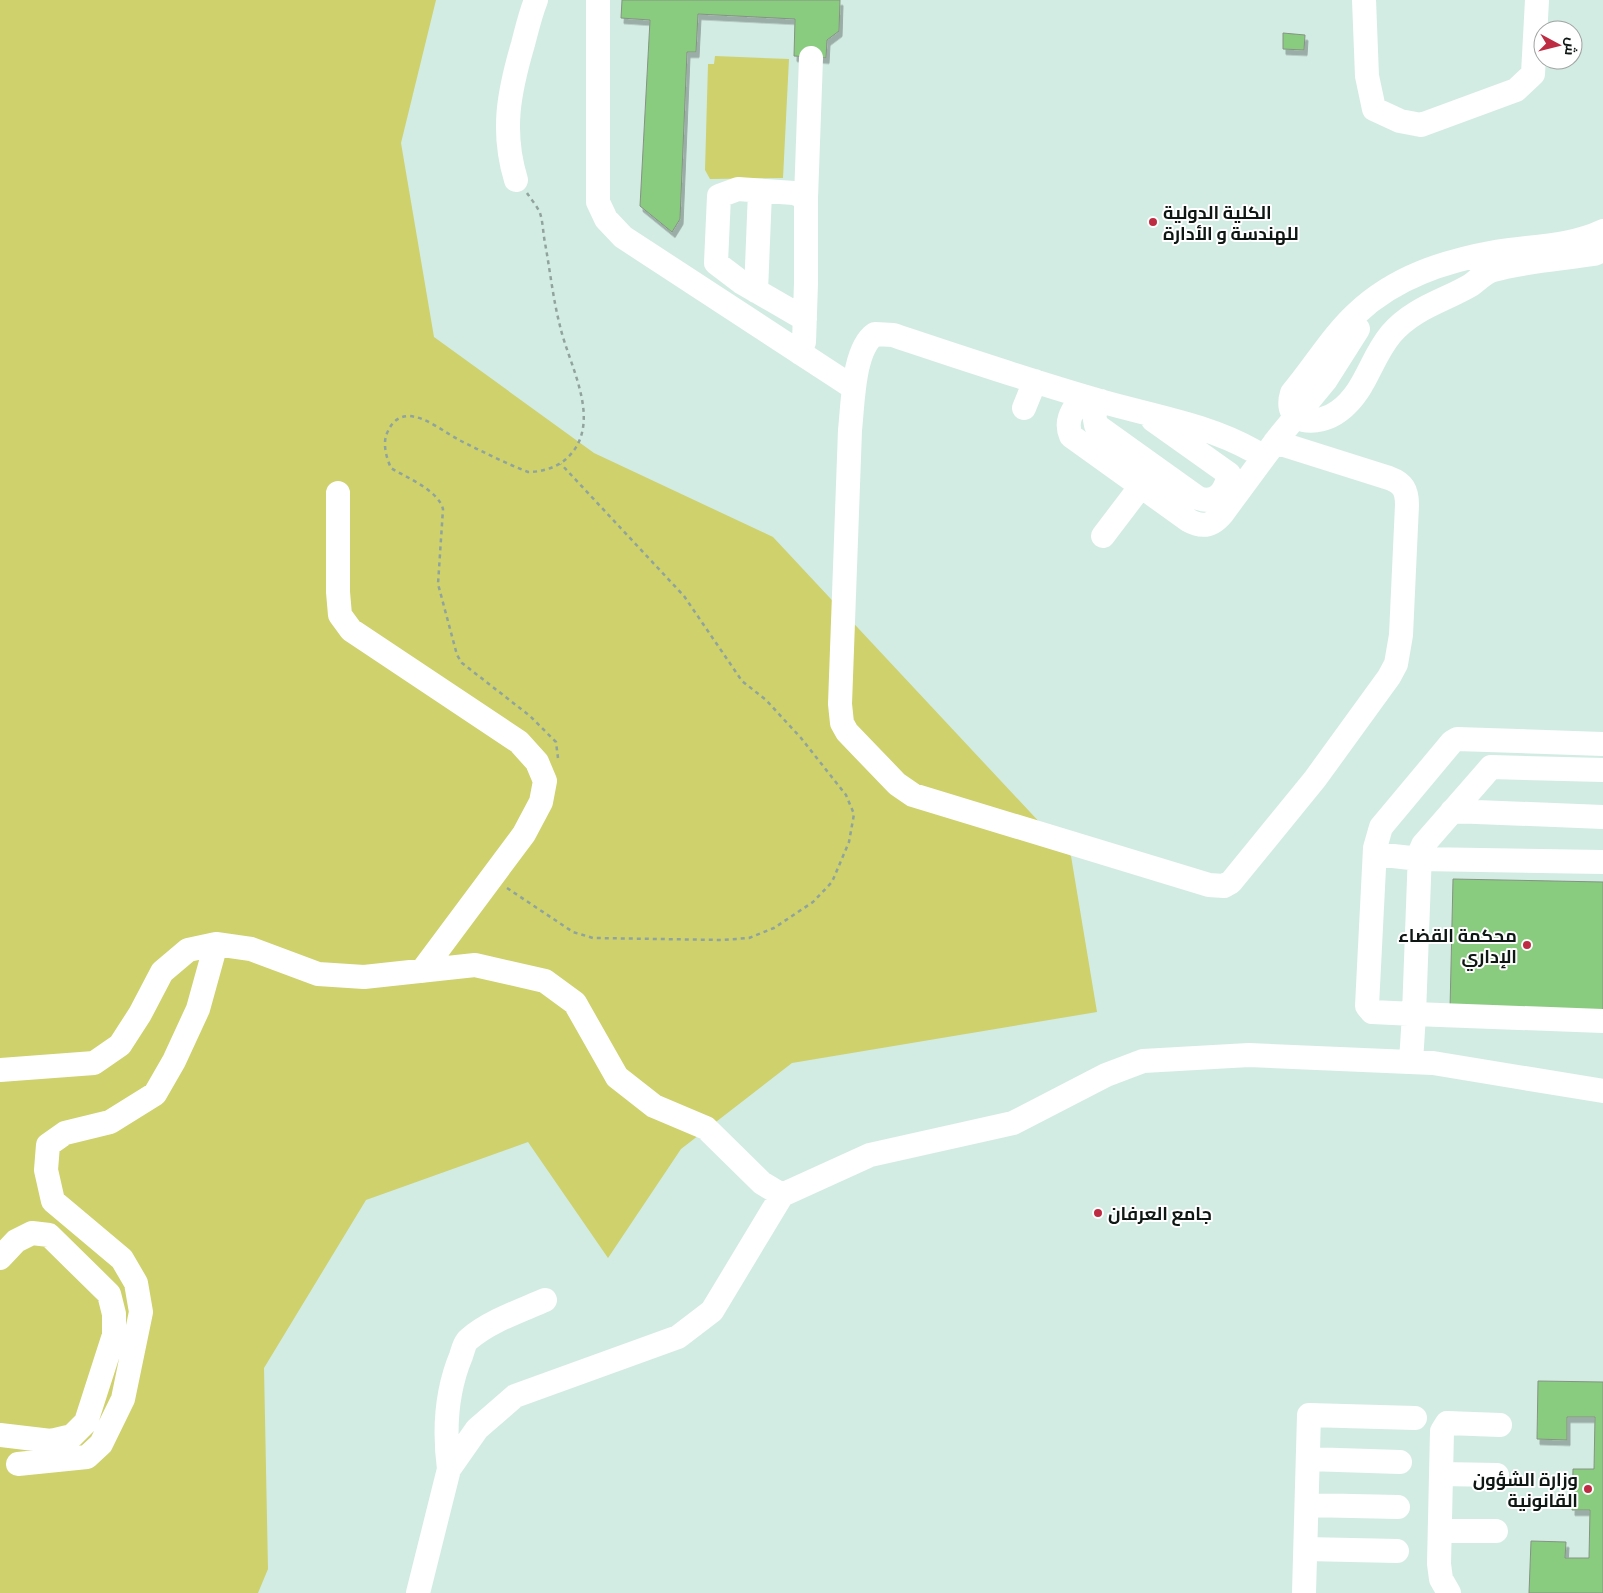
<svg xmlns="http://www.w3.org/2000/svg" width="1603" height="1593" font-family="'PT Sans Narrow',Cairo,sans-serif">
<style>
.green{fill:#ced16c}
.building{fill:#89cb7f;stroke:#859383;filter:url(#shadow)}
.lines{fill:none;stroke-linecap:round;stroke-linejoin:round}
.path{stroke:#90a49d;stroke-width:2.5;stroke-dasharray:4 4;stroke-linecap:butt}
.minor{stroke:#fff;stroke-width:24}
.poi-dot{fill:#bd2c43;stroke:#fff;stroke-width:2}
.labels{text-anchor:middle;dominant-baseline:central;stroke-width:4;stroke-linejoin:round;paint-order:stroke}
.poi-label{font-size:18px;font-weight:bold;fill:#0e1714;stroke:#fff;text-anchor:start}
</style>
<defs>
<filter id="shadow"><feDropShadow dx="3" dy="5.5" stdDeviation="0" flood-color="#0004"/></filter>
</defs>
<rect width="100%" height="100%" fill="#d2ece3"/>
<!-- green -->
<path class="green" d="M0 0H436L401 143 434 337 594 453 773 537 1071 856 1097 1012 792 1063 681 1149 608 1258 528 1142 366 1200 264 1368 268 1569 258 1593H0Z
M715 56 789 59 783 178 710 179 705 170 708 64H714Z"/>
<!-- building -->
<path class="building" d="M622 0H840L839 31 827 40 826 58 794 56 795 19 698 14 696 52H687L680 219 672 232 640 206 650 20 621 18Z
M1283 33 1305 35 1304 50 1283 49Z
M1453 879 1603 882V1012L1450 1009Z
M1538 1381 1603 1382V1593H1529L1531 1541 1566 1542 1565 1558H1589L1590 1510H1572L1573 1469H1594L1595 1417H1567V1440L1537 1439Z"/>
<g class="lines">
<!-- path -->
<path class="path" d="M527 193C531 199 537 206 540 213 543 222 543 233 545 243 550 270 553 299 560 326 569 366 605 424 566 459 556 468 541 472 528 472 505 463 483 452 461 441 445 433 427 417 409 416 399 416 392 422 388 431 382 442 386 457 391 468 407 478 438 490 443 509L438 584 457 655 462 663 530 716 556 742 558 758
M507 888 573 932 593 938 722 940 749 938 774 928 813 902 832 882 849 842 854 814 846 795 801 738 766 700 742 681 684 596 561 464"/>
<!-- minor -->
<path class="minor" d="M598 0V202L606 219 623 237 854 388
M1364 0 1367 76 1374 109 1400 121 1421 125 1516 90 1533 74 1537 0
M516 180C501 131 509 92 523 44 527 29 530 15 536 0
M1603 231C1569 247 1531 246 1495 252 1445 261 1395 277 1357 313 1332 336 1314 367 1292 393 1282 425 1318 427 1339 411 1366 391 1370 359 1391 334 1413 308 1444 301 1471 285 1478 280 1485 272 1493 270 1526 261 1561 259 1594 254L1603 250
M756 291 760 192
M805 319 741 282 716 263 719 196 738 189 794 193 806 198
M800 353 804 342 806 283V198L811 58
M1082 396C1074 409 1064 420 1071 436L1188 520C1202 528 1212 526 1222 514L1279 437 1325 381 1358 329
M1101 401 1094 414 1096 425 1198 498C1217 505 1226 490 1229 474
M1024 408 1035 381
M1153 420 1229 474
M1254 451C1206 424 1152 416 1100 401 1030 381 962 358 893 335L875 334C853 349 853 404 850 430L840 704 842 723 847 732 897 784 913 795 1209 885 1224 886 1231 882 1315 779 1389 677 1396 664 1401 635 1407 505C1407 490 1403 483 1389 478L1275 442
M338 493V592L340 615 351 630 519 742 537 762 545 781 541 802 524 834 422 971
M1103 536 1141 486
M1603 770 1491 767 1423 845 1420 852 1414 1014 1603 1021
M1452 811 1603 817
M1375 854 1420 859 1603 862
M1411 1062 1414 1014 1372 1012 1367 1006 1375 848 1381 827 1452 742 1457 739 1603 744
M0 1070 94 1063 120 1045 140 1014 162 972 188 950 216 944 251 949 318 974 364 977 475 965 545 981 575 1003 617 1077 654 1106 706 1128 762 1183 782 1195
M0 1258 16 1241 32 1233 49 1235 109 1294 114 1314V1335L86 1422 72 1436 51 1441 0 1435
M1308 1459 1400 1462
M18 1464 87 1457 101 1444 123 1399 141 1312 136 1283 122 1259 53 1201 46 1170 48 1145 65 1133 110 1122 155 1094 174 1061 198 1009 216 944
M449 1469C444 1431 446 1392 461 1356 463 1350 465 1342 469 1339 490 1321 520 1311 545 1300
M1441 1474 1497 1475
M1307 1505 1398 1507
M1440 1531H1496
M1306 1549 1397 1551
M418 1593 449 1469 477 1429 515 1396 678 1337 712 1311 782 1195 870 1155 1013 1123 1106 1075 1143 1061 1249 1055 1433 1063 1603 1091
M1304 1593 1309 1415 1415 1418
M1449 1593 1441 1579 1439 1564 1442 1431 1447 1423 1500 1425"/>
</g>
<!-- markers -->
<g class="poi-dot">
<circle cx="1153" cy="222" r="5"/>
<circle cx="1527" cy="945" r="5"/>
<circle cx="1098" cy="1213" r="5"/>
<circle cx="1588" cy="1489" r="5"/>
</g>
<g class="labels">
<!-- poi labels -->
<g class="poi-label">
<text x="1163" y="212">الكلية الدولية<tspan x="1163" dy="21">للهندسة و الأدارة</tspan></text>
<text x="1517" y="935" text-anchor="end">محكمة القضاء<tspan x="1517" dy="21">الإداري</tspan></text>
<text x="1108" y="1213">جامع العرفان</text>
<text x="1578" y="1479" text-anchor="end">وزارة الشؤون<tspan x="1578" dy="21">القانونية</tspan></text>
</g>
</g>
<!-- north arrow -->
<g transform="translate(1558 45) rotate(97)"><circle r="24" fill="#ffffff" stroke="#9fa2a1"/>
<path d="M0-4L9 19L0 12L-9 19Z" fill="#bd2c43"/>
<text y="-8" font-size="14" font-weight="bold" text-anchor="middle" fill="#0e1714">ش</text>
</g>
</svg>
